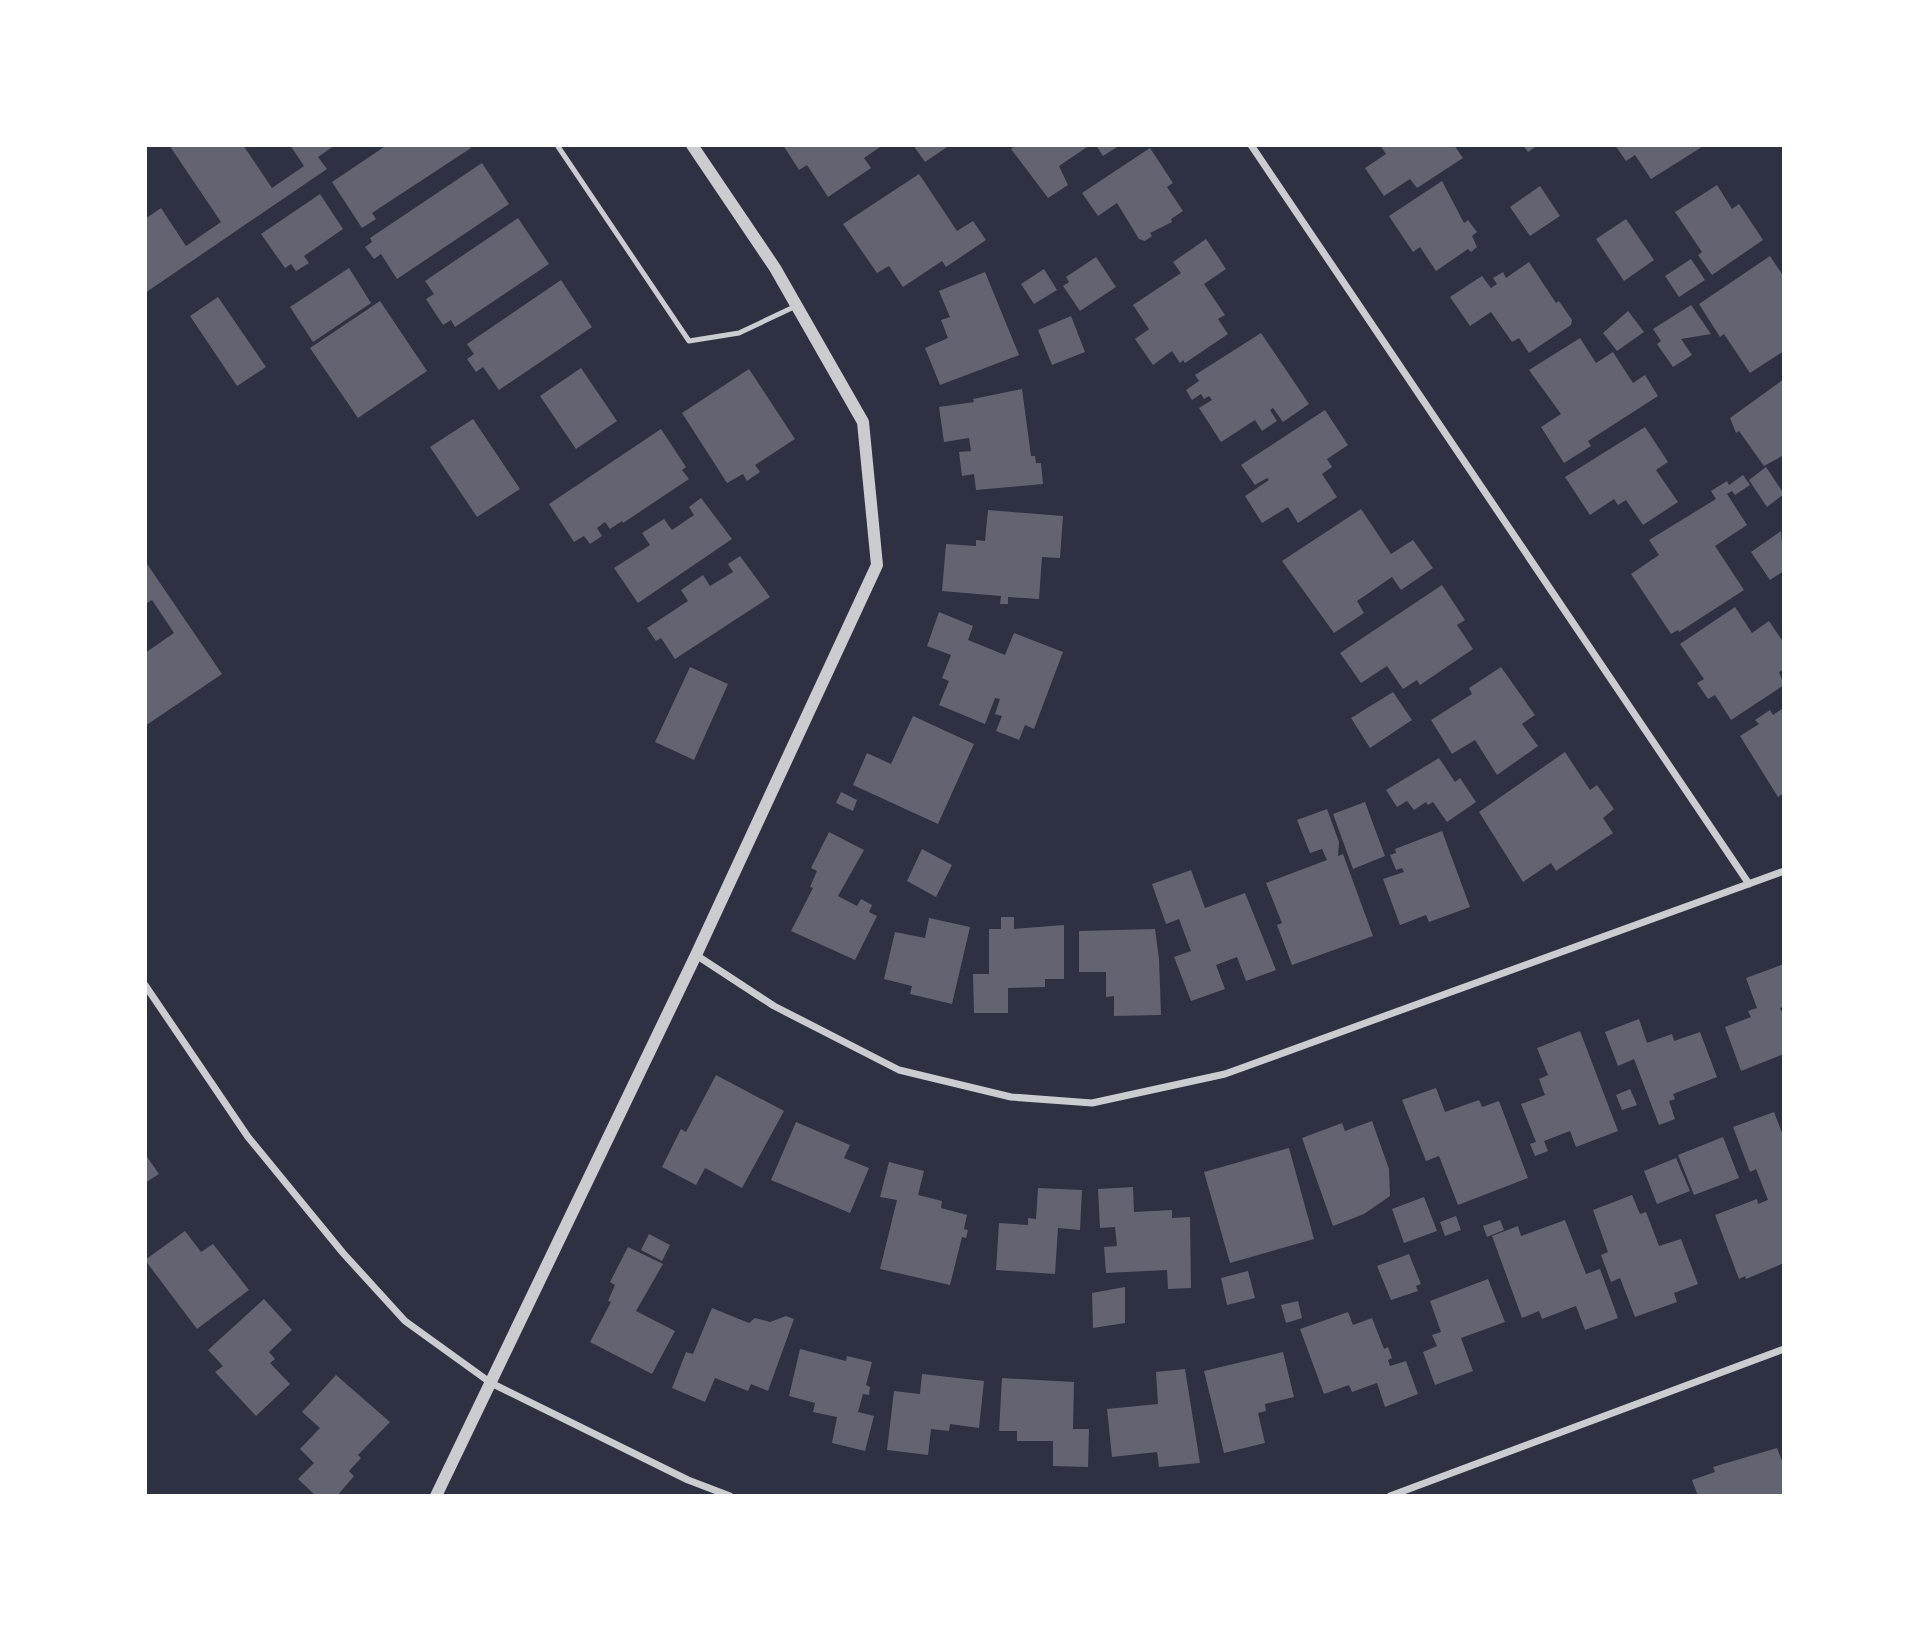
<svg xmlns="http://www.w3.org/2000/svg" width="1929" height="1641" font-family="'Public Sans',sans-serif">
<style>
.building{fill:#626471}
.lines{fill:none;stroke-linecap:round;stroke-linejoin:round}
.service{stroke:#caccd0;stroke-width:5}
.minor{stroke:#caccd0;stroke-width:7}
.tertiary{stroke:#caccd0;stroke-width:12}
</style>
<rect width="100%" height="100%" fill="#2d3142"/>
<!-- building -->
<path class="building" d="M169 145H243L272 188 304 166 290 145H335L318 157 327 169 145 293V219L161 208 186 246 221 222Z
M387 145H469L471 148 372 213 376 219 362 228 332 182Z
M783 145H883L864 158 871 168 828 197 807 165 799 170Z
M913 145H950L925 162Z
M1016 145H1090L1059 166 1068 185 1048 198 1011 149Z
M1096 145H1120L1103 156Z
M1380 145H1454L1463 158 1417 188 1410 179 1384 196 1365 168 1386 154Z
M1523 145H1538L1528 152Z
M1615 145H1705L1651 179 1635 155 1626 161Z
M1150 148 1173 183 1167 187 1183 211 1171 219 1172 222 1150 233 1152 236 1145 241 1139 239 1117 203 1098 216 1082 193Z
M482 163 509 204 397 279 381 254 374 259 365 247 372 242 370 238Z
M919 174 957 231 973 221 986 240 946 267 942 261 903 287 889 266 877 273 843 224Z
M1442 181 1464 223 1468 220 1477 232 1472 236 1477 247 1471 252 1468 249 1436 271 1420 247 1413 252 1389 216Z
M1717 185 1732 209 1739 204 1763 240 1712 275 1698 255 1702 252 1675 212Z
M1540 186 1560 216 1530 236 1510 207Z
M320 194 343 229 304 256 309 263 296 271 291 264 285 268 261 234Z
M518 218 549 264 455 327 451 320 443 325 426 299 434 294 425 281Z
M1626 219 1654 260 1624 281 1596 239Z
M1206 239 1226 269 1204 284 1225 315 1218 319 1228 334 1185 363 1183 360 1180 363 1172 351 1153 365 1135 339 1149 329 1133 305 1181 273 1173 262Z
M1770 256 1784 277V351L1750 373 1724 334 1720 337 1699 304Z
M1096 257 1116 287 1080 311 1063 286 1069 282 1066 277Z
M1691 259 1705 280 1679 297 1665 276Z
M1529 262 1556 303 1559 301 1572 320 1571 325 1529 353 1519 338 1512 342 1491 312 1470 326 1450 297 1482 276 1491 288 1497 284 1493 278 1503 272 1506 278Z
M349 268 371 303 313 342 290 307Z
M1044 269 1057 290 1034 304 1021 284Z
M985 272 1019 355 940 385 925 348 948 338 941 320 950 317 939 291Z
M561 280 592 327 499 390 483 367 476 372 467 359 474 354 467 344Z
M218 297 266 367 237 386 190 316Z
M380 301 427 371 358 418 310 348Z
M1691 305 1711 334 1681 339 1692 355 1673 367 1657 344 1661 341 1653 329Z
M1628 311 1644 332 1617 351 1603 333Z
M1071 316 1085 352 1052 365 1038 330Z
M1261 333 1309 404 1283 422 1273 408 1270 410 1277 421 1262 431 1255 420 1221 442 1199 408 1212 400 1209 396 1204 399 1201 394 1192 400 1186 390 1199 381 1195 375Z
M1580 338 1596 363 1613 352 1633 383 1645 375 1658 396 1588 441 1591 446 1564 463 1541 427 1561 414 1529 370Z
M581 368 617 421 576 449 540 396Z
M749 369 795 439 755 465 760 472 747 481 743 474 727 483 682 413Z
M1784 379V455L1764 466 1739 431 1736 433 1730 418Z
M1022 389 1031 456H1035L1036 463H1041L1043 484 976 490 974 474 962 476 959 452 971 451 969 438 944 442 939 407 974 402 973 399Z
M1325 410 1348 445 1327 459 1332 467 1322 474 1337 497 1298 523 1288 507 1262 523 1245 496 1269 480 1267 478 1255 485 1241 465Z
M473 419 520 489 477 517 430 447Z
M1645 427 1668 462 1656 470 1678 502 1643 525 1626 500 1618 505 1614 499 1590 515 1565 477Z
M661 429 686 467 682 470 689 479 623 523 622 521 610 529 605 522 597 528 602 536 590 544 584 536 574 542 549 504Z
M1766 467 1784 494 1767 507 1749 480Z
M1743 475 1750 485 1735 495 1732 491 1727 494 1747 525 1715 546 1744 590 1679 632 1678 630 1671 634 1631 574 1659 555 1649 540 1716 499 1711 491 1727 481 1729 485Z
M701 498 732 539 638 603 614 568 650 545 642 533 664 519 672 530 694 515 689 507Z
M1361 509 1391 554 1413 540 1433 568 1401 590 1392 577 1357 601 1364 613 1334 633 1282 561Z
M988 510 1063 516 1060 558 1042 557 1039 599 1008 597V604H1000L1001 596 942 591 946 544 976 546V540L985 541Z
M1781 531 1784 571 1770 580 1751 552Z
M740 556 770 597 675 659 661 638 656 641 647 628 688 601 681 590 703 575 710 586 733 572 728 564Z
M145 561 222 674 145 726V653L174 633 152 600 145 604Z
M1442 585 1465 620 1457 625 1473 649 1420 685 1417 680 1403 689 1387 666 1361 683 1340 653Z
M1735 607 1752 633 1769 621 1784 643V669L1779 672 1784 685 1731 720 1715 695 1708 699 1697 683 1704 679 1680 644Z
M939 612 973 626 968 640 1005 655 1014 633 1063 652 1034 729 1025 725 1019 740 996 731 1002 716 995 714 1000 699 995 698 985 724 939 705 949 681 942 678 951 655 927 646Z
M690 667 728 684 694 760 655 742Z
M1501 667 1535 715 1522 724 1538 746 1497 775 1475 740 1452 754 1431 720 1472 694 1469 688Z
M1393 692 1412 720 1370 748 1351 718Z
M1782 709 1784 793 1778 797 1740 736 1759 724 1755 720 1770 710 1773 715Z
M913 716 974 744 938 824 853 785 867 753 891 764Z
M1565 752 1590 790 1597 785 1614 809 1603 818 1613 833 1556 871 1551 863 1523 882 1479 812Z
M1439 758 1455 782 1460 778 1476 802 1447 822 1433 802 1428 805 1426 802 1414 810 1407 801 1397 807 1386 790Z
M841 792 857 800 853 811 836 803Z
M1365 802 1385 856 1353 869 1333 814Z
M1327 809 1339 842 1338 856 1343 854 1373 936 1292 965 1277 925 1282 923 1266 883 1327 860 1322 849 1310 853 1297 820Z
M1442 831 1470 907 1429 922 1426 915 1400 925 1383 879 1404 872 1402 868 1396 870 1390 855 1396 853 1395 849Z
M829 832 864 850 838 896 857 906 861 899 872 905 869 912 877 916 855 960 791 931 813 888 810 887 817 871 811 868Z
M922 849 952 865 936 897 907 881Z
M1191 870 1205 908 1245 893 1276 970 1246 981 1237 957 1216 965 1225 989 1191 1001 1174 957 1191 951 1179 919 1166 924 1152 884Z
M1001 917H1014V929L1064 925V979H1045V987L1008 988V1013H974L973 974H989V929H1001Z
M929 918 970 927 952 1004 910 994 912 986 884 979 895 932 925 938Z
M1155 929 1159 959 1161 1015 1114 1016V996L1106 997V972H1079V931Z
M1784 964V1006L1780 1008 1784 1016V1054L1741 1071 1725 1027 1751 1017 1748 1011 1757 1008 1746 978Z
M1639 1019 1647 1043 1672 1034 1674 1041 1700 1032 1717 1077 1673 1094 1675 1099 1669 1101 1675 1119 1659 1125 1634 1059 1618 1066 1605 1032Z
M1580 1031 1618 1131 1576 1147 1570 1131 1544 1141 1548 1151 1535 1156 1530 1144 1536 1142 1521 1104 1545 1095 1539 1079 1548 1075 1537 1048Z
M716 1075 784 1111 742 1188 705 1168 696 1185 662 1167 681 1129 686 1132Z
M1436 1088 1445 1112 1479 1100 1482 1107 1499 1101 1528 1178 1458 1205 1439 1156 1426 1161 1402 1100Z
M1630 1089 1637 1105 1622 1110 1616 1095Z
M1774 1112 1784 1138V1263L1746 1279 1745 1276 1739 1279 1715 1215 1757 1199 1758 1204 1768 1200 1756 1169 1750 1172 1733 1127Z
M1372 1121 1389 1169 1390 1196 1364 1214 1333 1226 1302 1138 1342 1123 1345 1131Z
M796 1122 850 1145 844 1158 869 1168 850 1213 771 1180Z
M1723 1137 1739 1178 1694 1195 1678 1155Z
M1289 1148 1314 1239 1230 1263 1204 1172Z
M145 1154 159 1174 145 1183Z
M1676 1158 1690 1191 1657 1204 1644 1171Z
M889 1162 924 1171 918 1195 942 1201 941 1208 967 1215 964 1229 968 1230 966 1238 962 1237 950 1285 880 1269 897 1200 880 1197Z
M1133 1187 1134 1212 1172 1210V1218L1190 1217 1191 1288 1168 1289 1167 1270 1106 1273 1104 1247 1117 1246 1115 1227 1100 1228 1098 1189Z
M1038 1188 1082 1190 1080 1230 1058 1228 1055 1274 996 1270 999 1223 1028 1225V1218L1036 1219Z
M1632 1195 1640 1214 1646 1212 1659 1246 1681 1239 1698 1284 1674 1293 1677 1302 1635 1317 1620 1278 1611 1282 1601 1255 1608 1252 1593 1210Z
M1424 1197 1437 1231 1404 1243 1392 1209Z
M1456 1216 1461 1230 1445 1236 1440 1222Z
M1500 1220 1504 1230 1487 1237 1483 1226Z
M1565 1220 1586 1274 1600 1269 1618 1318 1585 1330 1576 1306 1542 1319 1539 1311 1522 1318 1492 1236 1518 1226 1521 1236Z
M185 1231 201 1252 213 1244 249 1290 197 1329 145 1260Z
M649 1234 670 1245 662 1261 641 1250Z
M628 1247 663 1264 636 1311 675 1331 652 1374 590 1342 611 1302 608 1301 615 1285 610 1282Z
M1409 1254 1421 1284 1416 1286 1418 1291 1391 1300 1377 1266Z
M1248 1271 1255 1298 1227 1305 1221 1278Z
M1488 1279 1505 1322 1461 1338 1473 1371 1435 1385 1423 1352 1437 1346 1432 1335 1441 1332 1430 1301Z
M1125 1287V1323L1093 1328 1092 1293Z
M264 1299 292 1330 269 1352 275 1359 270 1363 290 1384 256 1416 215 1372 223 1366 208 1350Z
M1298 1301 1302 1318 1286 1323 1281 1305Z
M712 1308 749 1323 755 1318 770 1322 786 1316 794 1319 768 1391 751 1384 748 1391 715 1378 705 1402 672 1388 686 1352 693 1354Z
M1348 1312 1353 1325 1372 1318 1384 1349 1388 1347 1392 1358 1388 1360 1390 1366 1406 1361 1418 1394 1385 1407 1377 1383 1352 1392 1349 1385 1324 1394 1300 1329Z
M800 1349 846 1361 847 1356 872 1362 866 1385 870 1387 869 1395 863 1394 858 1412 874 1416 865 1451 832 1443 837 1417 813 1412 815 1403 789 1396Z
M1283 1352 1294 1397 1265 1404 1266 1411 1258 1413 1265 1443 1224 1453 1204 1371Z
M1185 1369 1200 1463 1159 1467 1157 1452 1112 1457 1107 1409 1158 1404 1156 1372Z
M922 1374 984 1381 979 1428 950 1424 949 1431 931 1429 928 1455 887 1450 894 1391 920 1394Z
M336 1375 390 1422 358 1455 361 1458 349 1471 354 1476 337 1496H316L298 1479 314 1463 300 1449 320 1428 302 1412Z
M1002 1378 1074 1382 1073 1429H1089L1088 1467 1053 1466V1441H1017V1431H999Z
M1777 1448 1784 1466V1496H1698L1692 1480 1715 1472 1713 1467Z"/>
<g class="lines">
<!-- service -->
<path class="service" d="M557 145 689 341 739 333 796 306"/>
<!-- minor -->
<path class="minor" d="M1251 145 1749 884
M696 955 774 1006 899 1070 1011 1097 1092 1103 1225 1074 1784 871
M145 985 248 1137 343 1253 405 1321 491 1383 688 1480 730 1496
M1390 1496 1784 1349"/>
<!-- tertiary -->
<path class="tertiary" d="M436 1496 696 955 877 565 863 422 775 268 692 145"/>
</g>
<!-- border -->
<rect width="1929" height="1641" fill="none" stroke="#ffffff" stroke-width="294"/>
</svg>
